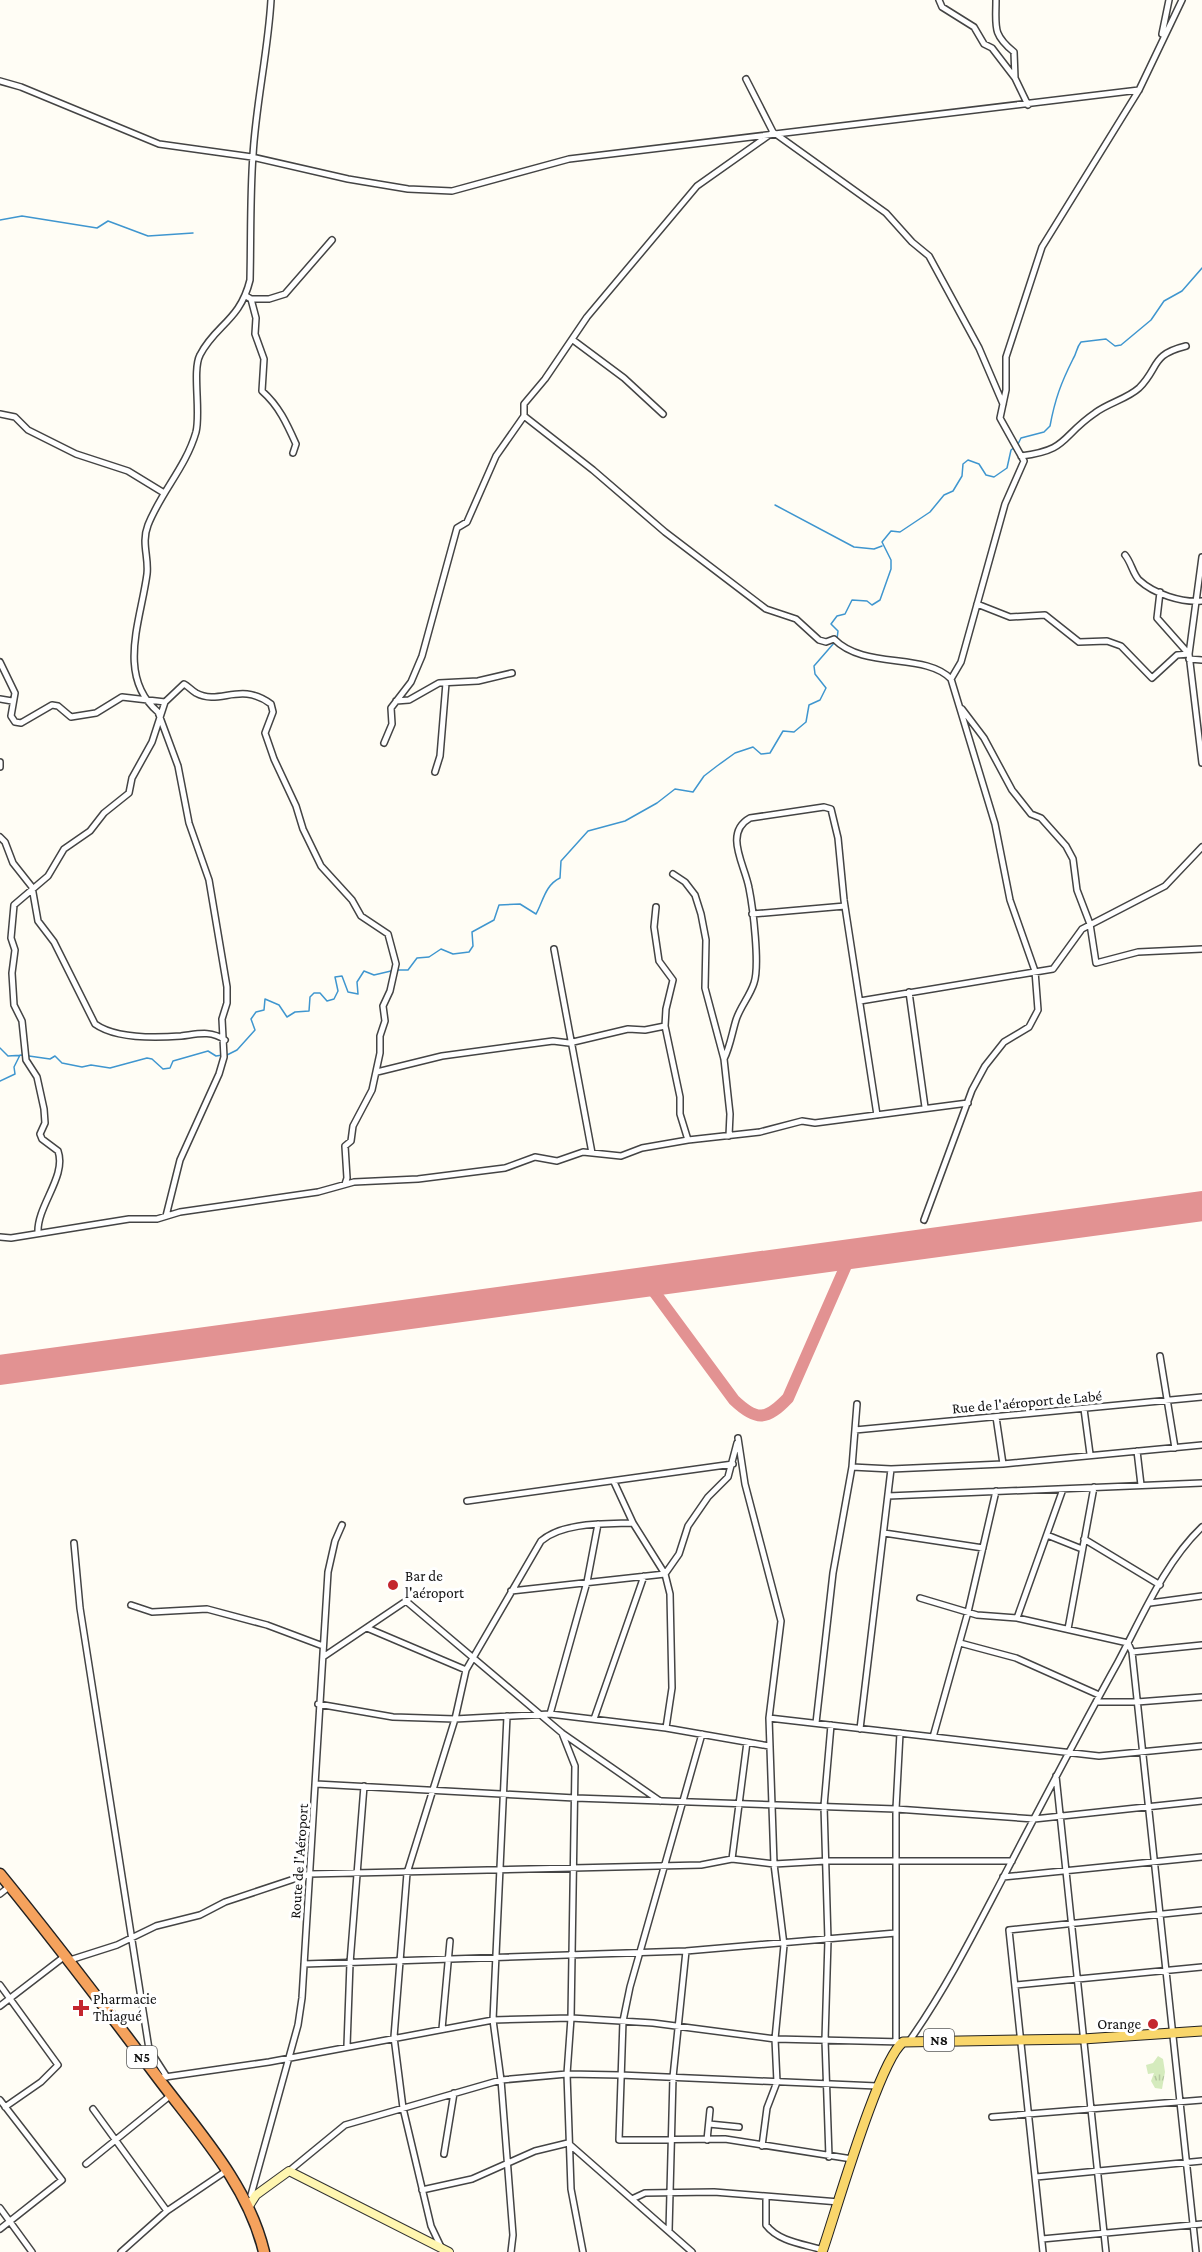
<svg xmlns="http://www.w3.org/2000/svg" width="1202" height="2252" font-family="'Crimson Pro',serif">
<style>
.park{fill:url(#park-tufts)}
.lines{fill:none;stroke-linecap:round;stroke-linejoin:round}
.stream{stroke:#3f96cf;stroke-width:1.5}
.taxiway{stroke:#e29292;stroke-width:12}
.runway{stroke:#e29292;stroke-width:30}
.street-casing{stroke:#444;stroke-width:8}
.secondary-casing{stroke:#333;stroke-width:10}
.primary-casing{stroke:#222;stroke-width:11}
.highway-casing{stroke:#222;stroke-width:13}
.street{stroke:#fff;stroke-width:5}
.secondary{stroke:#fff6b0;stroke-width:8}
.primary{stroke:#f9d66b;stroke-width:9}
.highway{stroke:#f5a25d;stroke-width:10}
.poi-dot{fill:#c4262e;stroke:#fff;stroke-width:2}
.labels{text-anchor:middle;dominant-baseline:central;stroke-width:6;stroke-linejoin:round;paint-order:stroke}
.shield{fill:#fff;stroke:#585858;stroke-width:1.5}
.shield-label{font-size:14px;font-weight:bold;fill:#111}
.street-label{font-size:15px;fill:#111;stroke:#fff}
.poi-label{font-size:15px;fill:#111;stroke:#fff;text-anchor:start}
</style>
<defs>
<pattern id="park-tufts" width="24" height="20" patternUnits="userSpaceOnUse" patternTransform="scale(1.5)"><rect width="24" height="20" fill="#d5ebbd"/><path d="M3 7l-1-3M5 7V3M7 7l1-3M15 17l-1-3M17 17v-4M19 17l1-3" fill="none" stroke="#b6c8a1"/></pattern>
</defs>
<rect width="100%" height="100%" fill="#fffdf5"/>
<!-- park -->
<path class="park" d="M1158 2056 1163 2059 1165 2072 1162 2089 1155 2088 1151 2081 1154 2073 1148 2074 1146 2065 1153 2063Z"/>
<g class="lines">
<!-- stream -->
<path class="stream" d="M0 220 22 216 97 228 108 221 148 236 193 233
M1018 444 1021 438 1044 432 1050 426C1055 399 1061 383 1073 359 1077 353 1076 348 1081 342L1106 339 1115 346 1121 345 1151 320 1164 301 1182 291 1202 268
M775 505 854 547 874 549 882 546
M837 639 838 631 831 624 837 616 845 614 852 600 867 601 872 605 880 600 891 569V560L882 542 891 531 900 532 930 512 944 495 953 491 962 476 963 464 968 460 979 464 986 475 994 477 1007 468 1011 450 1015 447
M396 970H408L417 958 429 957 441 949 453 954 469 952 473 946 472 932 494 920 499 905 520 904 536 914C543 902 545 885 560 878L561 861 588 831 625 821 657 803 675 789 693 792 704 776 717 766 735 753 753 747 761 754 770 753 783 731 794 732 806 722 809 705 820 700 826 688 815 674 814 666 834 643
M0 1048 8 1056 24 1055
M227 1055 237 1050 255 1030 251 1019 256 1012 264 1010 265 999 279 1005 287 1017 295 1012 309 1011 310 997 314 993H320L327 1001 334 999 338 991 335 977 342 976 348 992 358 994 357 982 364 971 374 975 391 971
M29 1056 50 1059 55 1056 62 1063 82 1067 91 1065 110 1068 147 1058 152 1059 163 1069 170 1068 173 1061 208 1051 216 1056 223 1055
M0 1081 15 1074 14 1067 20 1055"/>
<!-- taxiway -->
<path class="taxiway" d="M647 1282 734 1400C757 1422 767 1420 788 1398L851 1254"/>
<!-- runway -->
<path class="runway" d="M0 1370 1202 1206"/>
<!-- street casing -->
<g class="street-casing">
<path id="street" d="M939 0 942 7 974 27 984 44 992 48 1015 78
M996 0C996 27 992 34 1014 52L1015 78 1028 105
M1162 34 1169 0
M746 79 773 132 886 213 912 242 929 256 979 348 1003 404
M0 81 21 87 159 144 252 157 348 179 408 189 452 191 569 159 1139 90
M772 133 697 186 587 317 545 379 524 404V416L593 470 665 532 766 609 796 619 819 640 826 642 834 639C864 670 925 652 951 679
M246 296 251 299 256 318 255 334 264 359 262 391C279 406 287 424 296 444L293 453
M251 299H269L285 294 332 240
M573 340 624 378 663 414
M0 414 15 417 28 430 76 454 128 471 164 493
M1021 456C1069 450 1060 437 1095 413 1108 403 1127 399 1139 388 1160 367 1150 355 1186 346
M1125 555C1131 562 1133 574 1139 580 1154 594 1182 603 1202 601
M1202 557 1189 654 1202 763
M1160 592 1157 618 1188 653
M977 604 1010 617 1045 615 1079 642 1107 641 1121 646 1152 678 1177 655 1189 654
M1189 659 1202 660
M0 662 15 693 11 716 15 722 21 723 52 705 58 706 71 717 96 713 122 697 165 702 184 684C188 686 191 690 196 693 220 706 240 681 271 704L273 712 265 733 274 759 296 806 303 829 321 866 352 900 361 916 388 934 396 964 390 991 383 1006 385 1021 380 1036V1053L372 1090 353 1126 351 1141 345 1146 347 1178 345 1184
M0 699 12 701
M396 701 409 700 439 683 478 681 512 673
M962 709 984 738 1012 790 1031 814 1041 818 1066 846 1073 859 1077 890 1090 924 1096 963 1138 952 1202 949
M384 743 392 724 391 708 411 682 422 656 457 528 467 522 496 456 524 416
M0 762V767
M435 772 440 756 446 683
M0 837 5 842 13 863 32 887 38 921 54 942 95 1024C116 1039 155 1038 181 1036 198 1034 210 1030 225 1040
M673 874 685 882 695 895 701 914 706 940 705 988 724 1059 730 1114 729 1136
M656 907 654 927 659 961 673 980 666 1009 665 1026 680 1097V1114L688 1140
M752 914 845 906
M554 949 592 1153
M909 992 925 1107
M860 1001 1053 969 1082 929 1165 886 1202 847
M724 1059C730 1047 732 1033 736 1020 740 1007 750 996 754 983 760 966 753 908 749 888 745 865 723 833 750 818L824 807 831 809 838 838 844 900 877 1115
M377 1072 442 1056 553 1041 569 1043 628 1029 645 1030 665 1026
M166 1216 180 1160 219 1074 224 1057 222 1019 227 1003V987L209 880 189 823 178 766 158 712C116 676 141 620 147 574 149 557 141 543 148 525 161 492 186 467 196 432 201 412 192 370 200 355 215 325 240 321 250 280 251 238 250 196 253 155 256 103 268 52 271 0
M924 1220 972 1090 985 1066 1004 1042 1029 1027 1038 1010 1035 971 1010 900 995 824 951 679 961 662 1005 504 1024 461 1000 418 1006 390V357L1042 247 1139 90 1182 0
M38 1232C37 1206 67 1176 58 1151L42 1139 40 1134 45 1123 44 1109 37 1077 26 1060 22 1021 14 1005 12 973 15 950 11 938 14 905 48 876 64 849 90 831 104 813 129 793 132 778 152 742 165 702
M0 1237 11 1238 129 1219H157L180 1212 318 1192 354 1182 418 1179 505 1168 535 1157 557 1161 583 1152 621 1156 642 1148 688 1140 760 1132 802 1121 815 1123 968 1103
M1160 1356 1175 1448
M1084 1409 1090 1454
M996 1417 1003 1464
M855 1430 1202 1397
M738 1438 745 1484 781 1621 769 1718 774 1864 784 1945 775 2039 777 2082 767 2108 762 2146
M1137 1451 1141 1485
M852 1467 891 1469 1003 1464 1202 1445
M614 1482 633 1523 665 1574 670 1594 672 1688 666 1728
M888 1496 1202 1483
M467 1501 733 1464
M884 1533 983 1548
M1047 1535 1082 1549
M1084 1539 1160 1585
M74 1543 80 1608 149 2049 167 2077
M511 1591 665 1574 679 1554 688 1526 708 1497 728 1477 737 1443
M920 1598 977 1615 1017 1618 1128 1643 1132 1652 1196 2252
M1150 1603 1202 1596
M131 1605 152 1612 207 1609 267 1625 323 1646
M1017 1618 1063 1489
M367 1628 466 1670
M1068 1629 1094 1487
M960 1643 1016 1658 1099 1695
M1132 1652 1202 1645
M323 1657 406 1601 562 1733 660 1801
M1096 1702H1137L1202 1697
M318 1704 393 1717 455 1719 550 1714 666 1728 769 1746
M550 1714 587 1582 598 1524
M507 1716 493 2020 501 2080 513 2235 511 2252
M769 1718 1099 1756 1202 1746
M594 1719 644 1576
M816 1723 833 1573 852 1467 857 1404
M860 1729 891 1469
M562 1733 575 1766 571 2018 567 2074 571 2189 583 2252
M702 1734 630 1987 623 2021 619 2140 725 2139 852 2159
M933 1737 968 1612 996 1491
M1056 1776 1106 2252
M316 1784 575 1798 896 1809 1034 1819 1202 1801
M732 1859 747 1742
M1003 1877 1202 1857
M0 1894 10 1886
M70 1960 117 1945 156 1926 200 1915 225 1902 309 1874 701 1865 732 1859 774 1864 826 1861H1012
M304 1964 686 1951 896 1933
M0 1985 58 2065 41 2082 5 2107
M1015 1985 1202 1967
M0 2006 65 1956
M442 2029 450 1941
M910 2040C947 1987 975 1931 1005 1874 1042 1803 1079 1732 1118 1662 1142 1617 1165 1562 1202 1527
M896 2041V1809L900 1733
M347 2046 350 1963 364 1786
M158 2078 269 2062 493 2020 571 2018 653 2023 775 2039 903 2042
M0 2100 62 2180 0 2229
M93 2109 167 2211
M992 2117 1202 2100
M709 2124 739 2127
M707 2140 710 2110
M444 2154 454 2093
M829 2157 825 2040 828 1940 824 1806 831 1725
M86 2164 171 2095
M289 2171 345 2125 501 2080 567 2074 620 2075 877 2086
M1036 2177 1202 2161
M422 2190 472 2179 535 2151 568 2143 692 2252
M251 2195 298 2025 302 1998 328 1572 335 1541 342 1525
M766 2197V2225C779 2242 804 2244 823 2250
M632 2199 645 2193 714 2192 839 2202
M0 2208 32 2252
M669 2231 673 2077 686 1951
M1042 2239 1202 2224
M441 2247 431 2226 403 2108 394 2037 407 1873 455 1719 466 1670 541 1541C563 1522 605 1524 633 1523
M121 2252 167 2211 226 2171
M1043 2252 1009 1930 1202 1910"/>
</g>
<!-- secondary casing -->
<g class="secondary-casing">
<path id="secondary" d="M249 2206 256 2195 289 2171 449 2252"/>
</g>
<!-- primary casing -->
<g class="primary-casing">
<path id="primary" d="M822 2252C835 2215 879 2060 903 2042L1083 2039 1202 2031"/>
</g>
<!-- highway casing -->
<g class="highway-casing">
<path id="highway" d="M0 1874C53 1939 104 2006 155 2074 196 2129 248 2184 264 2252"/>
</g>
<!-- street -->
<use href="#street" class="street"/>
<!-- secondary -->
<use href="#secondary" class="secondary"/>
<!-- primary -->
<use href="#primary" class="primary"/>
<!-- highway -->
<use href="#highway" class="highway"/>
</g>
<!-- markers -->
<g class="poi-dot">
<circle cx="393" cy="1585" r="6"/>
<path d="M78 1999h6v6h6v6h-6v6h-6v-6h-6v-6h6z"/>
<circle cx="1153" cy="2024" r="6"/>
</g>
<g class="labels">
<!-- shield labels -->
<g class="shield">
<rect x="924" y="2029" width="30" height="22" rx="4.5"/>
<rect x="127" y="2046" width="30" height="22" rx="4.5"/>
</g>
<g class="shield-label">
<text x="939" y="2040">N8</text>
<text x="142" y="2057">N5</text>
</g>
<!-- street labels -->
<g class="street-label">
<text transform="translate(1027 1402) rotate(-5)">Rue de l'aéroport de Labé</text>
<text transform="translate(299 1861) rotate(-86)">Route de l'Aéroport</text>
</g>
<!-- poi labels -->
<g class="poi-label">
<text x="405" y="1576">Bar de<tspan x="405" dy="17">l'aéroport</tspan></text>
<text x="93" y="1999">Pharmacie<tspan x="93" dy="17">Thiagué</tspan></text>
<text x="1141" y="2024" text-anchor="end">Orange</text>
</g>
</g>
</svg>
